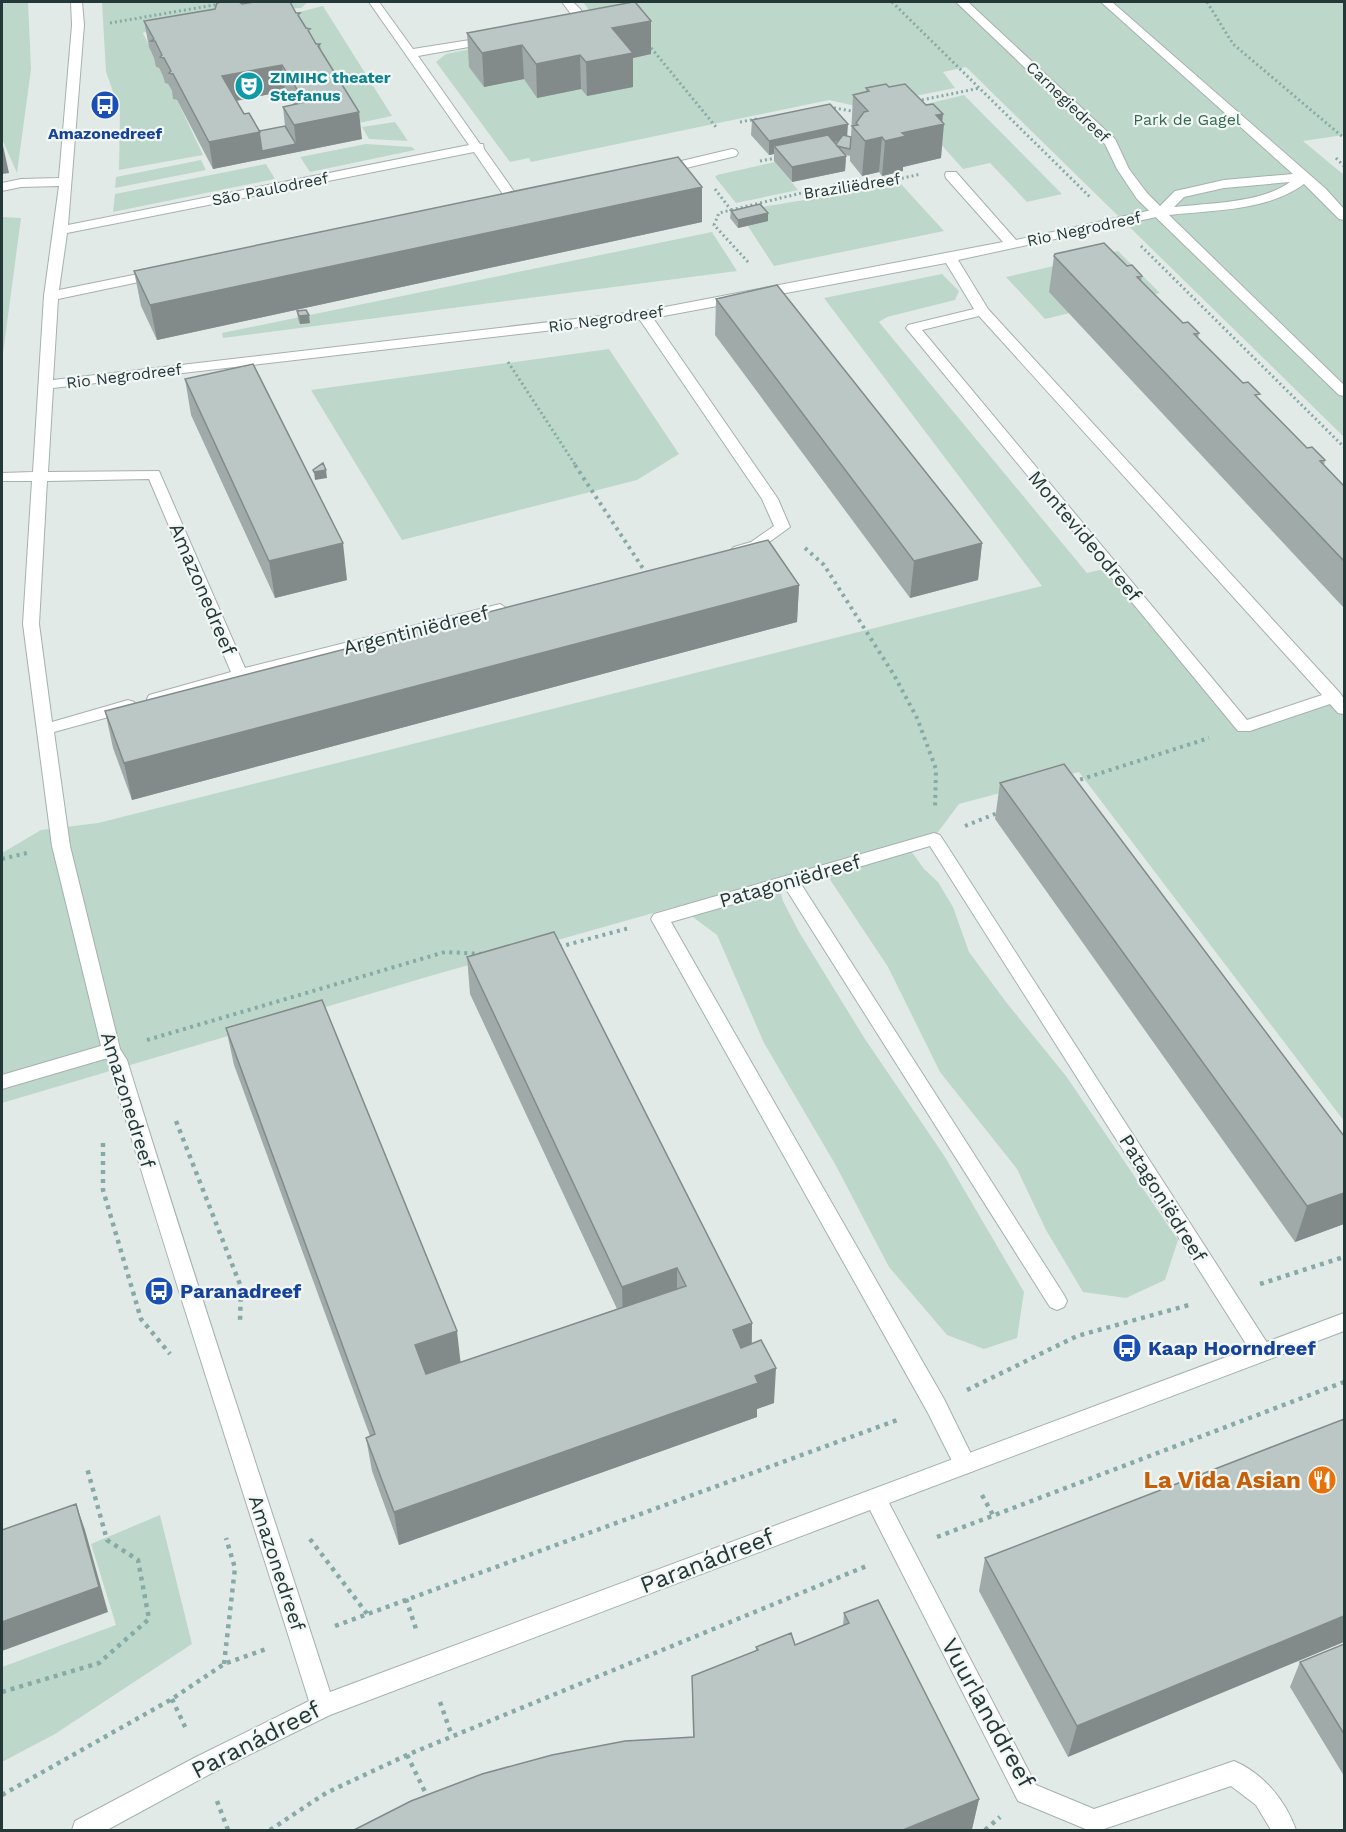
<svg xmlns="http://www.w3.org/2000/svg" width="1346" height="1832" font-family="'Work Sans',sans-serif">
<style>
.green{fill:#bdd8ca}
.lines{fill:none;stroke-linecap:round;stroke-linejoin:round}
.service-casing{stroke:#a5b1af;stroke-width:2}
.minor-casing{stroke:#a5b1af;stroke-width:2}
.tertiary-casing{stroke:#a5b1af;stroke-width:2}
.path-far2{stroke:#86aaa5;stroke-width:3;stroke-dasharray:2 3;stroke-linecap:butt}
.path-far1{stroke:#86aaa5;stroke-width:4;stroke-dasharray:3 4.5;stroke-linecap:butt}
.path{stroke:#86aaa5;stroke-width:4.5;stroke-dasharray:4 5;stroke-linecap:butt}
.service{fill:#fff;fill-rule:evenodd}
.minor{fill:#fff;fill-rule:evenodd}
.tertiary{fill:#fff;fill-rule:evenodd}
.wall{fill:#a0aba9;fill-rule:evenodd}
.shaded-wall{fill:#828b89}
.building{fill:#bac7c4;stroke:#828b89;stroke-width:1.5}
.labels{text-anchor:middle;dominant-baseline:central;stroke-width:4.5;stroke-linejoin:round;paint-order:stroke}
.far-culture-label{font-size:16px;font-weight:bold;fill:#0d838f;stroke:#f2f7f5;text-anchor:start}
.far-street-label{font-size:16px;fill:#243937;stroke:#f2f7f5}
.far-park-label{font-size:16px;fill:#336a53;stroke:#f2f7f5}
.far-transit-label{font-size:16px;font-weight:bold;fill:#164399;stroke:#f2f7f5}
.street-label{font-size:20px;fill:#243937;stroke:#f2f7f5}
.transit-label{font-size:20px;font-weight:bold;fill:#164399;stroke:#f2f7f5;text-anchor:start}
.near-food-label{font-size:24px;font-weight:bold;fill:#c56008;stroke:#f2f7f5;text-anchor:end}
.near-street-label{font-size:24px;fill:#243937;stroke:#f2f7f5}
</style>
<rect width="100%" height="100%" fill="#e2eae8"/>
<!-- green -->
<path class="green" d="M2 2H28L31 69 17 173 2 139Z
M102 2H308L301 8 253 10 154 27 143 33 158 65 156 67 159 68 166 81 165 83 168 84 175 97 174 99 177 100 203 155 119 170 120 111 106 72Z
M583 2H1344V135L1303 141 1344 175V437L966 67 943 72 955 88 860 107 829 100 531 162 529 158 510 162 436 62 446 54 599 23Z
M323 6 392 116 354 124 287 15Z
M964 95 1062 194 1027 202 990 163 963 169 929 131 897 111Z
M395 122 408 141 369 139 362 127Z
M366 144 412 147 415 150 310 172 300 157Z
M201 160 206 170 115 188 116 177Z
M775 162 798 190 736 203 715 177 717 175Z
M266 164 275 179 113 212 115 194Z
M901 184 944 231 774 266 738 211Z
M2 217 21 218 2 361Z
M712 232 737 271 223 338 222 333Z
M1118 251 1160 293 1122 302 1098 278 1049 290 1070 313 1045 319 1006 277Z
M942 274 959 291 955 300 887 317 879 322 1087 573 1116 566 1253 729 1342 699 1344 702V1121L1079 772 959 804 935 836 906 844 924 869 938 882 953 907 969 952 1006 1002 1066 1076 1178 1240 1165 1280 1126 1298 1083 1292 1046 1230 1017 1169 940 1072 888 967 821 866 777 878 783 901 799 932 865 1039 945 1157 1024 1292 1017 1338 984 1349 947 1335 889 1267 835 1164 764 1043 717 935 678 906 437 974 2 1103V853L41 830 98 823 1042 586 824 298Z
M609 349 679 454 637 480 402 540 311 390Z
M160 1515 192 1644 55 1734 2 1762V1667L116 1625 91 1544Z"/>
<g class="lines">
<!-- service casing -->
<g class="service-casing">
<path id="service" d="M934 833 940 835 1273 1352 1269 1358 1262 1361 1255 1358 930 846 801 884 1064 1295 1067 1301 1064 1307 1057 1310 1050 1307 786 889 671 922 944 1399 976 1464 973 1471 965 1474 957 1471 928 1413 651 919 654 914Z
M111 1043 118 1045 120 1050 118 1055 2 1089V1075Z"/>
</g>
<!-- minor casing -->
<g class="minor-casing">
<path id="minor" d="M71 2H82L84 25 68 225 469 145 369 2H379L413 49 495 36 497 39 491 43 418 56 480 144H483L484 149 520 200 519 203H509L474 152 67 233 59 290 158 270 165 274 158 278 58 299 53 380 644 311 1003 242 946 178 945 175 946 172H956L1016 240 1161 208 1168 212 1161 216 958 260 988 309 1340 693 1344 699V714L1338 713 1330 704 1250 731H1238L906 328 908 325 974 309 946 263 653 318 778 499 790 527 761 548 739 555 731 550 734 547 751 542 774 526 762 499 640 320 53 388 48 472 159 471 245 668 500 604 508 609 506 613 155 705 149 703 147 699 149 695 231 672 149 479 47 481 39 624 52 722 128 700 134 702 136 706 134 710 54 732 70 846 120 1049 127 1060C192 1272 262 1481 330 1692L1344 1313V1331L889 1503 1036 1785 1094 1809 1234 1761C1263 1773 1286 1801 1296 1830H1271L1256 1805 1231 1786 1101 1830H1088L1018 1801 870 1510 330 1715 212 1773 107 1830H72L75 1821 196 1757 309 1701C242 1487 172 1275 108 1061L102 1050 52 846 23 624 32 481H2V473L33 472 44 296 59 186 21 187 2 191V183L21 179 59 178 72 25ZM979 316 1322 695 1247 720 922 330Z
M562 2H573L581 10 586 20 584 22 565 29 561 27V23L574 18Z
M732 149 736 150 738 153 736 156 661 174 655 170 656 167Z"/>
</g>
<!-- tertiary casing -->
<g class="tertiary-casing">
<path id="tertiary" d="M956 2H968L1115 139 1129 169 1147 193 1160 206 1175 191 1180 190 1224 180 1293 174 1101 2H1112L1326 189 1344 209V220L1339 219 1304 184C1268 211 1213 210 1169 215L1344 385V396L1339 395 1137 199 1117 169 1105 144ZM1290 182C1262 203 1208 203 1174 207L1184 197 1224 188Z"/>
</g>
<!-- path-far2 -->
<path class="path-far2" d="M892 2 1090 197
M1207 2 1233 44 1344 138
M110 23 220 4
M648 44 716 127
M917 101 980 88
M829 107 857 112
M740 122 757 119
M1336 158 1344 166
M760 161 776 158
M715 189 731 210 719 213 714 225 749 263
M731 210 839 184 863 187 921 174
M1141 246 1344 447
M508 362 576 466"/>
<!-- path-far1 -->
<path class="path-far1" d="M575 465 646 573
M805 548 824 565 894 675 917 718 936 769 935 808
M1073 782 1209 738
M965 826 1000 812
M2 859 27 853
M559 947 629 928
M147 1040 445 952 483 954"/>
<!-- path -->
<path class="path" d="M176 1121 241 1287 240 1322
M103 1143V1190L141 1319 170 1354
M1260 1284 1344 1257
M967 1390 1077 1336 1189 1305
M982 1495 993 1515
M937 1537 1344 1382
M310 1539 368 1615
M406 1599 417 1632
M335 1626 900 1419
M224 1664 235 1568 226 1538
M2 1692 99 1663 149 1619 138 1560 107 1540 87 1468
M172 1699 187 1731
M440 1702 452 1736
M407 1755 429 1800
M2 1795 172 1699 224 1664 266 1649
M217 1801 228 1830
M270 1830 326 1793 407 1755 869 1565
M985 1830 1000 1817"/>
<!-- service -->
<use href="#service" class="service"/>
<!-- minor -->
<use href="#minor" class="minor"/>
<!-- tertiary -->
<use href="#tertiary" class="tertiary"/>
</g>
<!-- wall -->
<path class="wall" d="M242 4 301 19 316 44H320L321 51 362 139 213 169 177 100 173 99 172 91 168 84 165 83 163 76 159 68 156 67 154 58 149 47 144 21ZM285 91 294 105 283 107 285 126 259 131 244 114 236 101Z
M467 33 651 54 633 58V87L587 96 581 89 537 98 524 79 484 87 469 67Z
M889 87 942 122 941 158 903 167V171L882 176 879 172 862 176 850 161V156L846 155 845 171 792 182 774 161V154L769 155 751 135 752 120 851 137 853 95 866 92V88Z
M731 211 768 213V221L738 228 730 218Z
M702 222 157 340 141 306 134 271Z
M1054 256 1127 266 1142 276 1141 281 1183 323 1199 333 1198 338 1307 448 1325 460 1324 465 1344 486V608L1049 292Z
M716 299 982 543 978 580 910 598 715 335Z
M297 311 310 323 300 324 298 319Z
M185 379 347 580 275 598 191 415Z
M799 585 797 622 132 800 113 748 105 711Z
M1000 783 1344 1136V1224L1295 1242 995 819Z
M467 957 752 1323V1344L774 1403 757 1409V1417L399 1545 372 1471 366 1438 370 1436 234 1065 226 1028 461 1362 617 1309 470 994Z
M1344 1419 1068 1757 979 1591 985 1558Z
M844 1613 979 1799 972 1829 693 1737 692 1676 756 1651V1647L795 1645 843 1626Z
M1344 1644V1776L1290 1687 1300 1662Z"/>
<!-- shaded-wall -->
<path class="shaded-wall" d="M651 21V54L633 58V87L587 96 586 62 612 28Z
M522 45 524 79 484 87 482 53Z
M580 55 581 89 537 98 536 64Z
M282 65 285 91 225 103 222 76Z
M359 112 362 139 213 169 209 142 260 132 296 144 294 125Z
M943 114 942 124H944L941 158 903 167V171L882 176 885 141 936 115Z
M848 124 847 139 780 153 774 146V154L769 155V141Z
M882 137 879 172 862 176 865 141Z
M2 141 9 173 2 174Z
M846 156 845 171 792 182V167Z
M702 187V222L157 340 150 305Z
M768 213V221L738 228V220Z
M309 315 310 323 300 324 299 316Z
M326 470 327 478 315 480 314 472Z
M343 543 347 580 275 598 269 561Z
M982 543 978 580 910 598 914 561Z
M799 585 797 622 132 800 124 763Z
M1344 1193V1224L1295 1242 1307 1206Z
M677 1268V1303L623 1322 622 1287Z
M752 1323 751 1358 732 1365 733 1330Z
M457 1331 461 1366 420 1379 415 1345Z
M776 1368 774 1403 757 1409V1417L399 1545 394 1512Z
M76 1504 85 1530 108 1612 2 1651V1622Z
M1344 1616V1642L1068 1757 1077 1726Z
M979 1799 972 1829 967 1830H903Z"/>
<!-- building -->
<path class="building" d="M221 2H239L242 4 254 2H290L296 13H300L298 15 306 28 310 29 308 30 316 44H320L318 46 359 112 294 125 283 107 305 102 282 65 222 76 244 114 249 113 260 132 209 142 173 74 169 73 171 71 164 58 160 57 162 55 155 41H151L154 39 144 21 215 9 217 3Z
M633 2H635L651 21 612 28 633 53 586 62 580 55 536 64 522 45 482 53 467 33Z
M886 84 889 87 905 84 926 105 933 104 943 114 936 115 944 124 902 133 906 136 885 141 882 137 865 141 852 126 858 125 856 123 864 112 868 111 853 95 869 91 866 88Z
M830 104 848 124 769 141 752 120Z
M285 126 296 144 262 151 259 131Z
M828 135 846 156 792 167 774 146Z
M843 135 851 137 850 149 837 146 836 144Z
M678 157 702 187 150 305 134 271Z
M760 204 768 213 738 220 731 211Z
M1104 243 1127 266 1132 265 1142 276 1137 277 1183 323 1188 322 1199 333 1194 334 1243 383 1248 382 1260 394 1255 395 1307 448 1312 447 1325 460 1320 461 1344 486V561L1054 256 1055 254Z
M777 285 982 543 914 561 716 299Z
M306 310 309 315 299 316 297 311Z
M253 364 343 543 269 561 185 379Z
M323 463 326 470 314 472 313 470Z
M768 540 799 585 124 763 105 711Z
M1064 764 1344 1136V1193L1307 1206 1000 783Z
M554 932 752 1323 733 1330 741 1348 761 1340 776 1368 755 1376 758 1383 394 1512 366 1438 375 1434 226 1028 322 1000 457 1331 415 1345 426 1374 686 1286 677 1268 622 1287 467 957Z
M1344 1419V1616L1077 1726 985 1558Z
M76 1504 99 1587 2 1622V1530Z
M878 1600 979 1799 903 1830H354L411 1801 482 1774 552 1755 625 1741 694 1737 692 1676 758 1650 756 1647 791 1633 795 1645 849 1623 844 1613Z
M1344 1644V1734L1300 1662Z"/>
<!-- icons -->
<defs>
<g id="theatre-disc" transform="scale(1.5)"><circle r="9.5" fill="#0f9aa8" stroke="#f2f7f5"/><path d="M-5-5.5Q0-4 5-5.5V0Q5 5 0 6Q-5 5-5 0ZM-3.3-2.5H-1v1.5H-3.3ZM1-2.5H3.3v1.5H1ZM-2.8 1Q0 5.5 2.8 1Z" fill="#fff"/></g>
<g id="bus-disc" transform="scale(1.5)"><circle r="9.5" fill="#1a4fb4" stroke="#f2f7f5"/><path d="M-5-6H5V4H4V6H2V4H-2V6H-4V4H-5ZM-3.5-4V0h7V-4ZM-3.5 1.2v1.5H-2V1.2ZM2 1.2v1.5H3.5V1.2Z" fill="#fff"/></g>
<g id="restaurant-disc" transform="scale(1.5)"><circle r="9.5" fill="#e8710a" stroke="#f2f7f5"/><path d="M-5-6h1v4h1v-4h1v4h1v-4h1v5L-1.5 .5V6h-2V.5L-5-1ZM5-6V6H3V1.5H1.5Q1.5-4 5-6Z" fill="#fff"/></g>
</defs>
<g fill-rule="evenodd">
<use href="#theatre-disc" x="249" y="86"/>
<use href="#bus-disc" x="105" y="105"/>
<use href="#bus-disc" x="159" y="1291"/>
<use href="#bus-disc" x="1127" y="1348"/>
<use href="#restaurant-disc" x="1322" y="1480"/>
</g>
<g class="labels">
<!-- far-culture labels -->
<g class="far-culture-label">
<text x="270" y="77">ZIMIHC theater<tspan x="270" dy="18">Stefanus</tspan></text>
</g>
<!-- far-street labels -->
<g class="far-street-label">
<text transform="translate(1068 102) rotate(44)">Carnegiedreef</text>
<text transform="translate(852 186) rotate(-9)">Braziliëdreef</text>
<text transform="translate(270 189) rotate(-11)">São Paulodreef</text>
<text transform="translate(1084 229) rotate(-12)">Rio Negrodreef</text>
<text transform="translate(606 319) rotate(-8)">Rio Negrodreef</text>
<text transform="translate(124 376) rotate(-7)">Rio Negrodreef</text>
</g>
<!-- far-park labels -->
<g class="far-park-label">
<text x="1187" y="119">Park de Gagel</text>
</g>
<!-- far-transit labels -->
<g class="far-transit-label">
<text x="105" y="133">Amazonedreef</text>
</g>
<!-- street labels -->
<g class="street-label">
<text transform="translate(1085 536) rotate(50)">Montevideodreef</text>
<text transform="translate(203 589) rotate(67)">Amazonedreef</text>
<text transform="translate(416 630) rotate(-14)">Argentiniëdreef</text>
<text transform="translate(790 881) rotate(-16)">Patagoniëdreef</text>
<text transform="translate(128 1100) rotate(73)">Amazonedreef</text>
<text transform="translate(1163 1198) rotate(58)">Patagoniëdreef</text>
<text transform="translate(277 1563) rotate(72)">Amazonedreef</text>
</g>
<!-- transit labels -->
<g class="transit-label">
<text x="180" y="1291">Paranadreef</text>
<text x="1148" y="1348">Kaap Hoorndreef</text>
</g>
<!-- near-food labels -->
<g class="near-food-label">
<text x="1301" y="1480">La Vida Asian</text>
</g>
<!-- near-street labels -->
<g class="near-street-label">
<text transform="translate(707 1561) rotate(-21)">Paranádreef</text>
<text transform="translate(988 1713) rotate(61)">Vuurlanddreef</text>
<text transform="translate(256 1740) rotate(-27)">Paranádreef</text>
</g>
</g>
<!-- border -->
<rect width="1346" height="1832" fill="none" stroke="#243937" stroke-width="6"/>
</svg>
